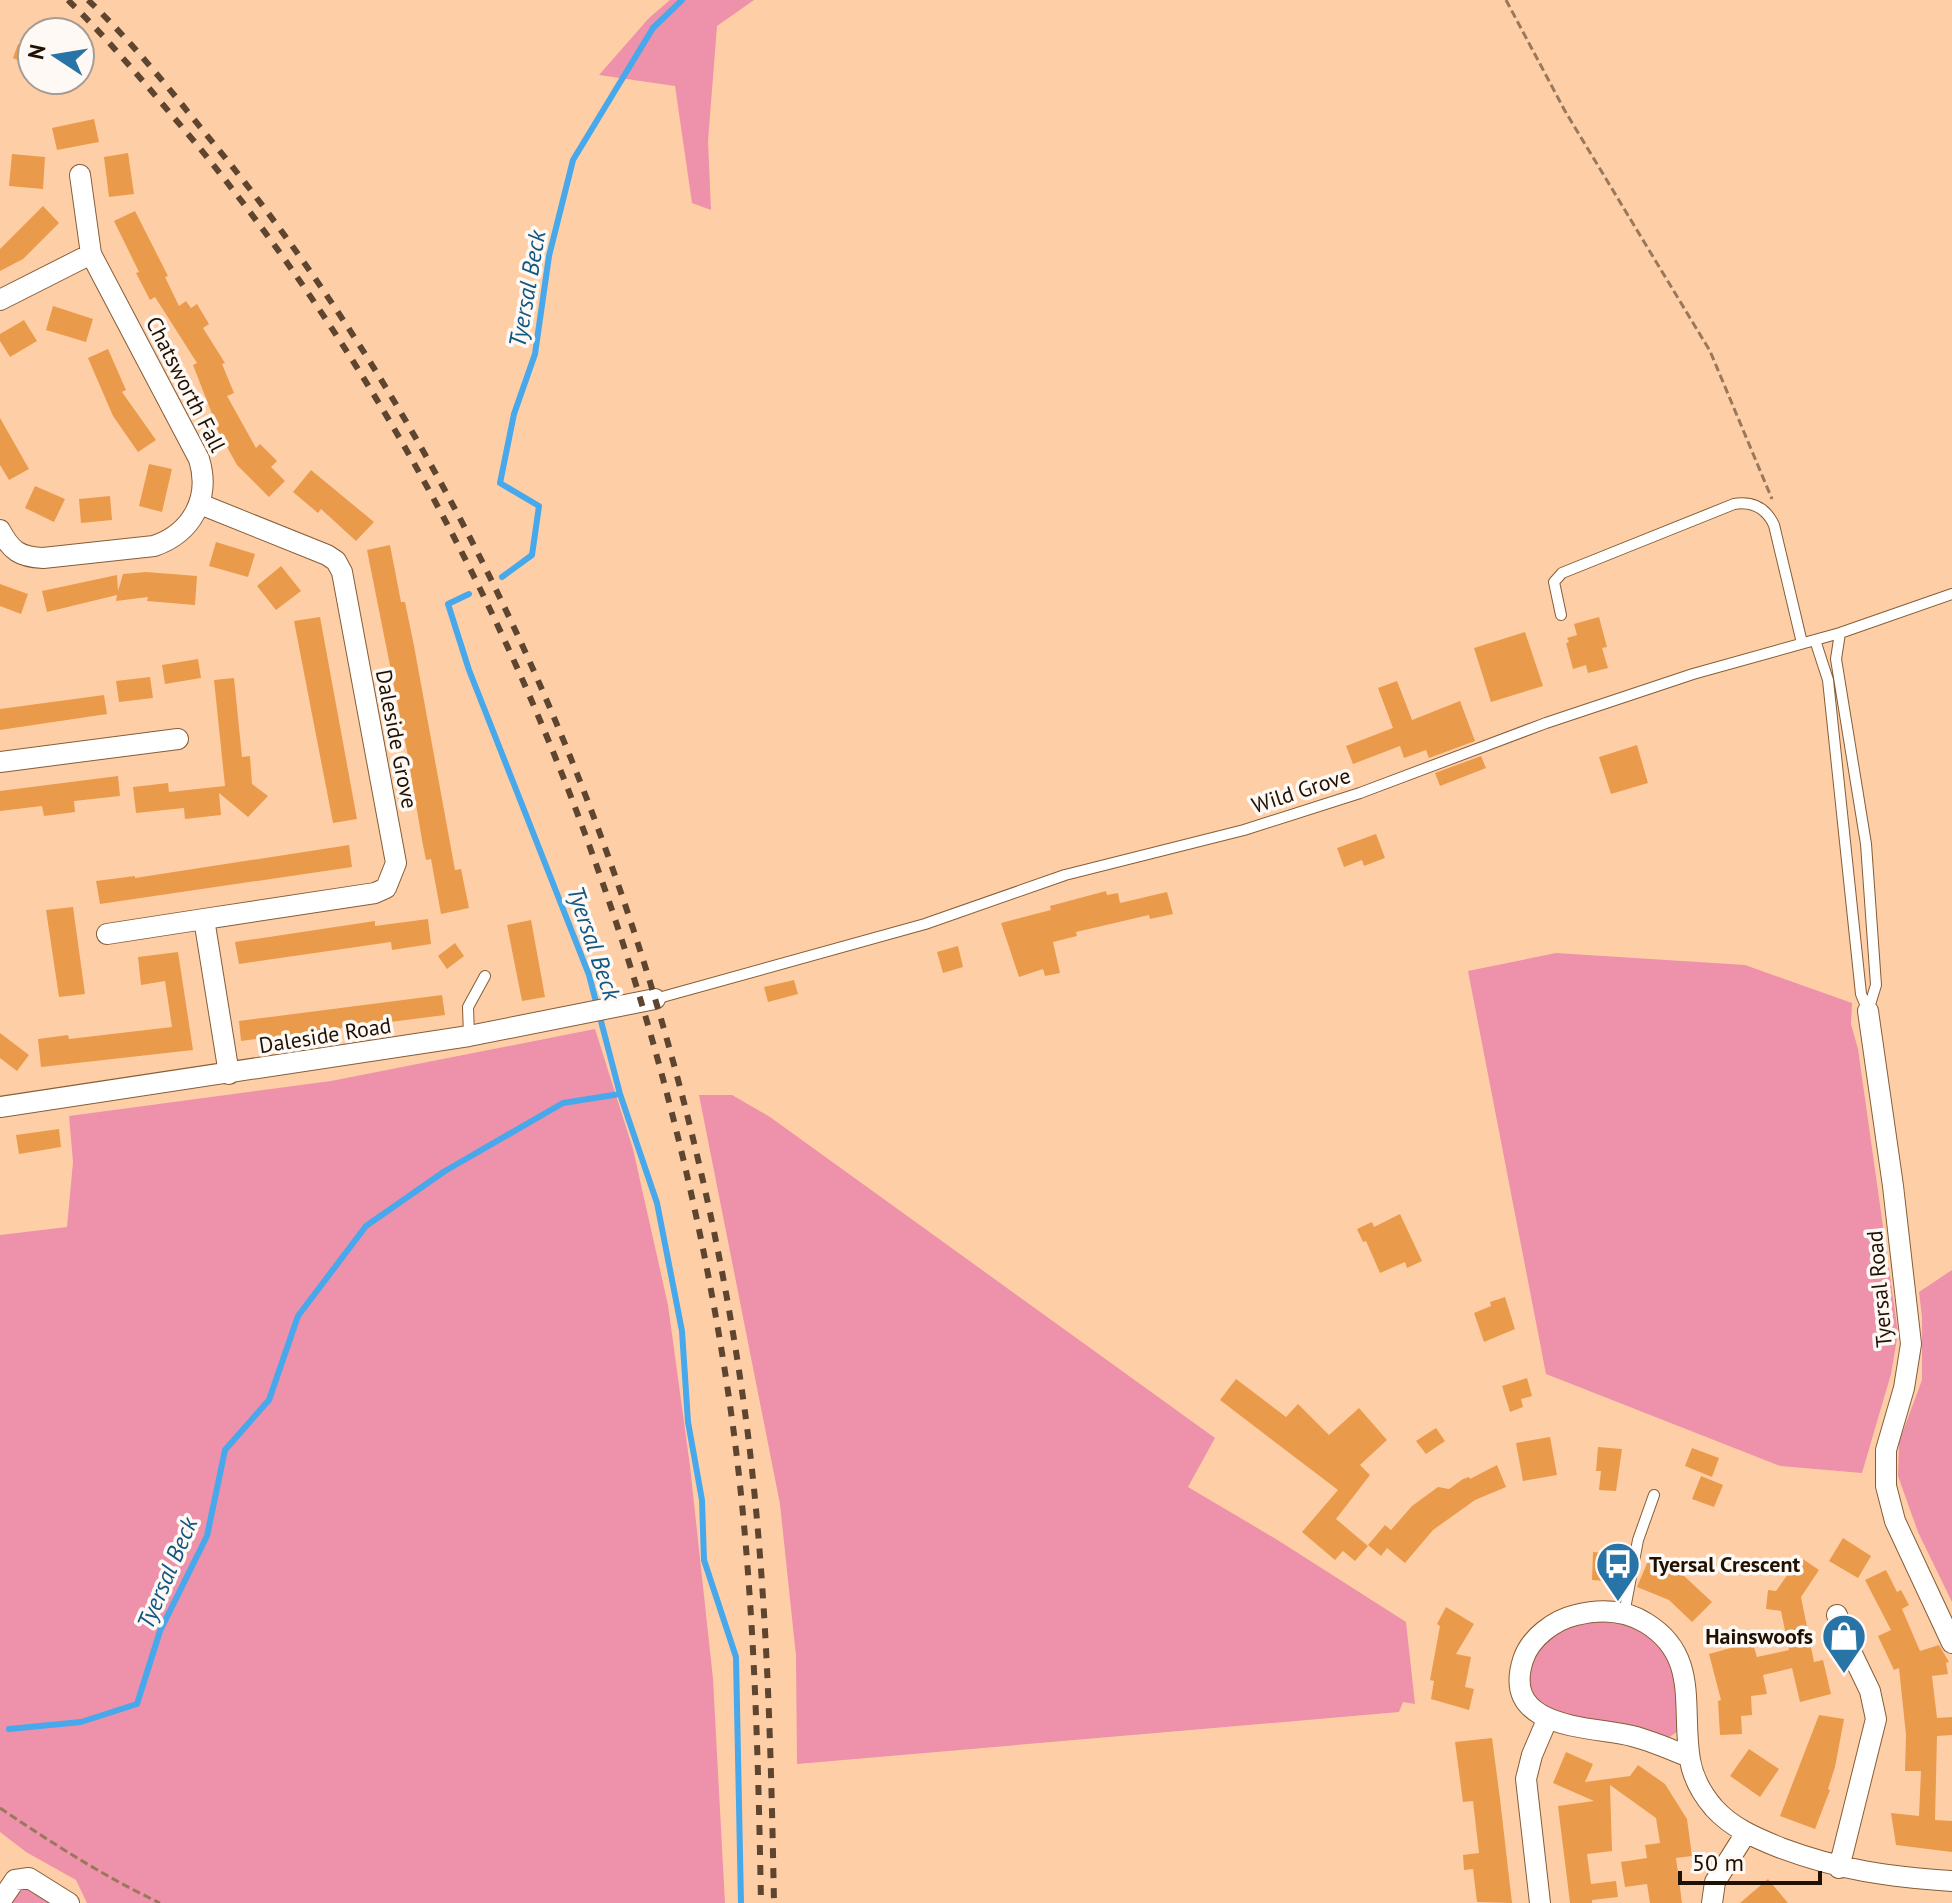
<svg xmlns="http://www.w3.org/2000/svg" width="1952" height="1903" font-family="'PT Sans',sans-serif">
<style>
.green{fill:#ee91aa}
.lines{fill:none;stroke-linecap:round;stroke-linejoin:round}
.stream{stroke:#47a8ec;stroke-width:6}
.building{fill:#ea9a4b}
.service-casing{stroke:#865d37;stroke-width:12}
.minor-casing{stroke:#865d37;stroke-width:22}
.path{stroke:#99785b;stroke-width:3;stroke-dasharray:8 4;stroke-linecap:butt}
.service{stroke:#fff;stroke-width:10}
.minor{stroke:#fff;stroke-width:20}
.rail{stroke:#5e4530;stroke-width:6;stroke-dasharray:10 10;stroke-linecap:butt}
.labels{text-anchor:middle;dominant-baseline:central;stroke-width:7;stroke-linejoin:round;paint-order:stroke}
.street-label{font-size:22px;fill:#211103;stroke:#fef9f5}
.poi-label{font-size:22px;font-weight:bold;fill:#211103;stroke:#fef9f5;text-anchor:start}
.water-label{font-size:24px;font-style:italic;fill:#105784;stroke:#fef9f5}
</style>
<rect width="100%" height="100%" fill="#fecfa6"/>
<!-- green -->
<path class="green" d="M670 0H754L717 26 708 141 711 210 692 203 675 86 599 75 649 18Z
M1556 953 1745 965 1852 1003 1851 1024 1858 1049 1898 1333 1891 1374 1862 1473 1780 1466 1546 1374 1468 971Z
M595 1029 633 1149 668 1305 690 1466 713 1679 725 1903H87L76 1880 26 1852 0 1832V1235L67 1227 73 1162 69 1116 331 1081Z
M699 1095H732L770 1117 1215 1438 1188 1487 1276 1539 1406 1622 1415 1704 1403 1702 1399 1712 797 1764 796 1656 780 1504Z
M1952 1270V1602L1918 1532 1898 1476 1899 1442 1922 1380V1317L1919 1292Z
M1581 1620 1622 1622 1647 1634 1665 1652 1677 1676 1678 1731 1668 1738 1555 1715 1535 1698 1529 1680 1531 1663 1543 1643 1554 1632Z
M33 1888 54 1903H10L19 1891Z"/>
<g class="lines">
<!-- stream -->
<path class="stream" d="M502 577 532 555 539 506 500 483 514 414 535 354 549 256 573 160 653 28 682 0
M469 594 448 604 469 670 589 975 620 1094 657 1203 682 1331 688 1422 702 1500 704 1560 736 1657 741 1903
M9 1729 81 1722 137 1704 160 1631 207 1536 225 1450 269 1400 298 1316 366 1226 445 1171 563 1103 620 1094"/>
</g>
<!-- building -->
<path class="building" d="M18 44 32 51V67L13 58Z
M94 119 99 142 57 150 52 128Z
M128 153 134 194 109 197 104 157Z
M12 154 45 157 43 189 9 186Z
M43 206 59 223 23 259 0 271V249Z
M135 211 168 276 165 277 179 306 186 301 191 308 197 304 209 324 203 328 225 363 222 364 234 393 227 396 256 448 260 444 277 461 271 467 285 481 269 497 237 465 212 420 214 419 193 365 197 363 155 297 150 300 136 273 139 272 114 221Z
M53 306 93 319 86 342 46 330Z
M24 320 37 341 10 357 0 341V334Z
M108 349 126 390 122 392 156 440 138 452 113 416 88 358Z
M0 418 29 469 9 480 0 465Z
M149 464 172 469 162 512 139 506Z
M311 470 374 522 356 541 321 509 318 513 293 492Z
M35 486 65 499 54 522 25 508Z
M110 496 112 520 81 523 79 499Z
M216 542 255 554 248 577 209 566Z
M390 545 401 602H405L414 646 455 870 461 869 469 908 441 914 431 859 426 860 422 840 407 751 367 550Z
M281 566 301 591 276 610 257 586Z
M146 572 197 576 195 605 147 601 148 597 116 601 117 595 47 612 42 591 117 575 118 591 123 574Z
M0 584 28 594 21 614 0 606Z
M320 617 357 819 333 823 294 621Z
M1599 617 1607 647 1602 648 1608 668 1588 673 1586 665 1573 669 1566 643 1569 642 1567 638 1577 635 1574 624Z
M1525 632 1543 686 1491 702 1474 648Z
M198 659 201 678 165 684 162 665Z
M150 677 153 698 119 702 116 681Z
M234 678 242 757 250 756 252 784 268 796 248 817 219 793 221 815 185 819 184 808 136 813 133 787 168 783 169 792 225 786 214 680Z
M1397 681 1412 720 1460 701 1475 741 1429 758 1426 750 1404 758 1400 746 1353 764 1346 746 1393 728 1378 688Z
M104 695 107 714 0 730V709Z
M1637 745 1648 783 1611 794 1599 757Z
M1481 756 1486 768 1440 786 1435 773Z
M118 776 120 796 74 801 75 812 44 816 42 806 0 811V791Z
M1376 834 1385 858 1364 866 1362 860 1344 867 1337 848Z
M349 845 352 867 100 904 96 881 135 876V878Z
M1106 891 1107 895 1118 893 1120 903 1167 892 1173 914 1150 919 1149 915 1076 932 1077 936 1053 942 1060 973 1045 976 1043 969 1019 977 1001 923 1051 910 1050 906Z
M73 907 85 994 59 997 46 910Z
M428 919 431 944 392 950 391 942 239 964 235 942 375 921V926Z
M531 920 545 997 522 1001 507 925Z
M455 943 464 956 447 969 438 956Z
M958 946 963 967 943 973 937 952Z
M178 952 193 1050 41 1067 38 1039 68 1035 69 1039 172 1027 165 981 141 985 138 957Z
M794 980 798 994 768 1002 764 987Z
M442 995 445 1015 241 1041 239 1021Z
M0 1033 29 1055 17 1071 0 1058Z
M59 1129 61 1147 19 1154 16 1135Z
M1400 1214 1422 1261 1407 1268 1405 1262 1380 1273 1366 1241 1363 1242 1357 1229 1372 1222 1374 1227Z
M1505 1297 1515 1329 1484 1342 1474 1313 1491 1306 1490 1302Z
M1527 1378 1532 1396 1521 1399 1523 1407 1510 1412 1502 1386Z
M1236 1379 1286 1417 1298 1404 1329 1435 1359 1408 1387 1440 1360 1465 1370 1475 1336 1519 1368 1546 1355 1561 1343 1551 1335 1560 1302 1532 1338 1490 1220 1400Z
M1436 1428 1445 1441 1426 1454 1416 1441Z
M1550 1437 1557 1475 1523 1481 1516 1443Z
M1598 1447 1622 1449 1616 1491 1599 1490 1601 1471H1596Z
M1692 1448 1719 1458 1712 1477 1685 1466Z
M1497 1465 1506 1487 1475 1500 1433 1530 1405 1563 1387 1548 1381 1556 1368 1545 1385 1525 1391 1530 1412 1506 1438 1487 1449 1489 1463 1479 1469 1477 1470 1479Z
M1701 1476 1723 1485 1714 1507 1692 1499Z
M1843 1538 1871 1556 1858 1578 1829 1561Z
M1593 1552 1622 1554 1620 1582 1592 1580Z
M1800 1557 1819 1570 1801 1597 1814 1662 1823 1660 1831 1694 1800 1702 1792 1668 1763 1675 1767 1694 1751 1696 1752 1715 1741 1716 1742 1734 1720 1735 1718 1701 1721 1700 1709 1654 1738 1646 1736 1638 1750 1634 1757 1657 1789 1650 1781 1611 1766 1609 1768 1590 1776 1591Z
M1648 1561 1683 1575 1712 1602 1692 1622 1669 1600 1637 1587Z
M1886 1570 1897 1592 1901 1590 1909 1605 1902 1609 1920 1651 1939 1645 1949 1662 1946 1663 1948 1674 1932 1676 1937 1718 1952 1717V1735L1937 1736 1935 1820 1952 1821V1852L1896 1845 1891 1813 1919 1816 1921 1771H1905L1906 1735 1899 1668 1894 1670 1878 1636 1891 1630 1865 1580Z
M1446 1607 1474 1624 1456 1654 1471 1657 1465 1687 1474 1689 1469 1710 1431 1699 1434 1681 1430 1680 1440 1626 1437 1624Z
M1819 1715 1844 1719 1835 1767 1828 1789 1830 1790 1815 1829 1780 1816Z
M1492 1738 1500 1799 1512 1903 1477 1902 1473 1869 1464 1870 1463 1855 1479 1853 1473 1801 1463 1802 1455 1742Z
M1749 1749 1779 1769 1760 1797 1730 1776Z
M1566 1752 1593 1764 1585 1782 1630 1776 1638 1765 1665 1784 1687 1819 1692 1856 1676 1858 1682 1903H1650L1647 1884 1625 1887 1621 1862 1647 1858 1645 1845 1660 1843 1656 1818 1610 1785 1612 1851 1587 1854 1591 1884 1616 1881 1618 1897 1592 1900V1903H1570L1558 1806 1594 1801 1553 1783Z
M1768 1879 1788 1903H1740Z"/>
<g class="lines">
<!-- service casing -->
<g class="service-casing">
<path id="service" d="M1561 615 1554 582 1562 573 1734 504C1753 501 1766 508 1774 525L1802 643
M1840 633 1836 659 1866 844 1876 985 1868 1011
M1815 640 1828 680 1861 994 1868 1011
M655 999 925 924 1065 875 1244 830 1360 793 1546 723 1693 674 1840 633 1952 594
M469 1036 468 1007 485 976
M1624 1614 1638 1540 1654 1495"/>
</g>
<!-- minor casing -->
<g class="minor-casing">
<path id="minor" d="M80 175 91 254
M0 300 91 254 199 459C211 498 192 533 154 546L43 558C20 557 11 551 0 530
M200 504 327 555 336 561 342 572 396 863 386 888 375 893 204 919 229 1074
M0 762 178 739
M107 934 204 919
M1868 1011 1893 1186 1911 1344 1904 1388 1886 1450V1486L1895 1521 1952 1643
M0 1107 469 1036 655 999
M1837 1615 1844 1637 1870 1691 1876 1719 1839 1868
M1689 1757C1670 1749 1652 1741 1632 1736 1591 1726 1501 1730 1523 1660 1530 1638 1554 1620 1576 1615 1600 1609 1625 1610 1646 1623 1700 1656 1681 1708 1690 1760 1693 1778 1702 1794 1714 1808 1732 1828 1756 1838 1781 1848 1840 1870 1889 1877 1952 1881
M0 1902 15 1880 29 1878 69 1903
M1540 1903 1526 1779 1532 1755 1547 1720
M1712 1903 1715 1882 1746 1833"/>
</g>
<!-- path -->
<path class="path" d="M1506 0 1565 111 1710 351 1772 499
M0 1808C52 1843 103 1876 160 1903"/>
<!-- service -->
<use href="#service" class="service"/>
<!-- minor -->
<use href="#minor" class="minor"/>
<!-- rail -->
<path class="rail" d="M68 0C113 44 152 92 193 140 490 499 673 974 734 1434 754 1589 758 1746 761 1903
M88 0C131 41 168 87 205 133 501 489 690 977 748 1435 767 1590 771 1747 774 1903"/>
</g>
<!-- icons -->
<defs>
<g id="bus-pin" transform="scale(2.3)"><path d="M0 17L-7.5 6A9.5 9.5 0 1 1 7.5 6Z" fill="#2974a7" stroke="#fef9f5"/><path d="M-5-6H5V4H4V6H2V4H-2V6H-4V4H-5ZM-3.5-4V0h7V-4ZM-3.5 1.2v1.5H-2V1.2ZM2 1.2v1.5H3.5V1.2Z" fill="#fff"/></g>
<g id="shop-pin" transform="scale(2.3)"><path d="M0 17L-7.5 6A9.5 9.5 0 1 1 7.5 6Z" fill="#2974a7" stroke="#fef9f5"/><path d="M-5-2.5h2.3a2.7 3.5 0 0 1 5.4 0H5L5.5 6h-11ZM-1.5-2.5h3a1.5 2.3 0 0 0-3 0Z" fill="#fff"/></g>
</defs>
<g fill-rule="evenodd">
<use href="#bus-pin" x="1618" y="1564"/>
<use href="#shop-pin" x="1844" y="1636"/>
</g>
<g class="labels">
<!-- street labels -->
<g class="street-label">
<text transform="translate(186 384) rotate(63)">Chatsworth Fall</text>
<text transform="translate(397 739) rotate(79)">Daleside Grove</text>
<text transform="translate(1301 790) rotate(-18)">Wild Grove</text>
<text transform="translate(325 1035) rotate(-9)">Daleside Road</text>
<text transform="translate(1879 1289) rotate(-95)">Tyersal Road</text>
</g>
<!-- poi labels -->
<g class="poi-label">
<text x="1649" y="1564">Tyersal Crescent</text>
<text x="1813" y="1636" text-anchor="end">Hainswoofs</text>
</g>
<!-- water labels -->
<g class="water-label">
<text transform="translate(527 289) rotate(-80)">Tyersal Beck</text>
<text transform="translate(594 943) rotate(71)">Tyersal Beck</text>
<text transform="translate(167 1573) rotate(-67)">Tyersal Beck</text>
</g>
</g>
<!-- north arrow -->
<g transform="translate(56 56) rotate(282)"><circle r="38" fill="#fef9f5" stroke="#a69c94" stroke-width="2"/>
<path d="M0-6L14 30L0 20L-14 30Z" fill="#2974a7"/>
<text y="-12" font-size="22" font-weight="bold" text-anchor="middle" fill="#211103">N</text>
</g>
<!-- scale -->
<path d="M1680 1871v12h140v-12" fill="none" stroke="#211103" stroke-width="4"/>
<text x="1692" y="1871" font-size="24" fill="#211103" stroke="#fef9f5" stroke-width="6" paint-order="stroke">50 m</text>
</svg>
